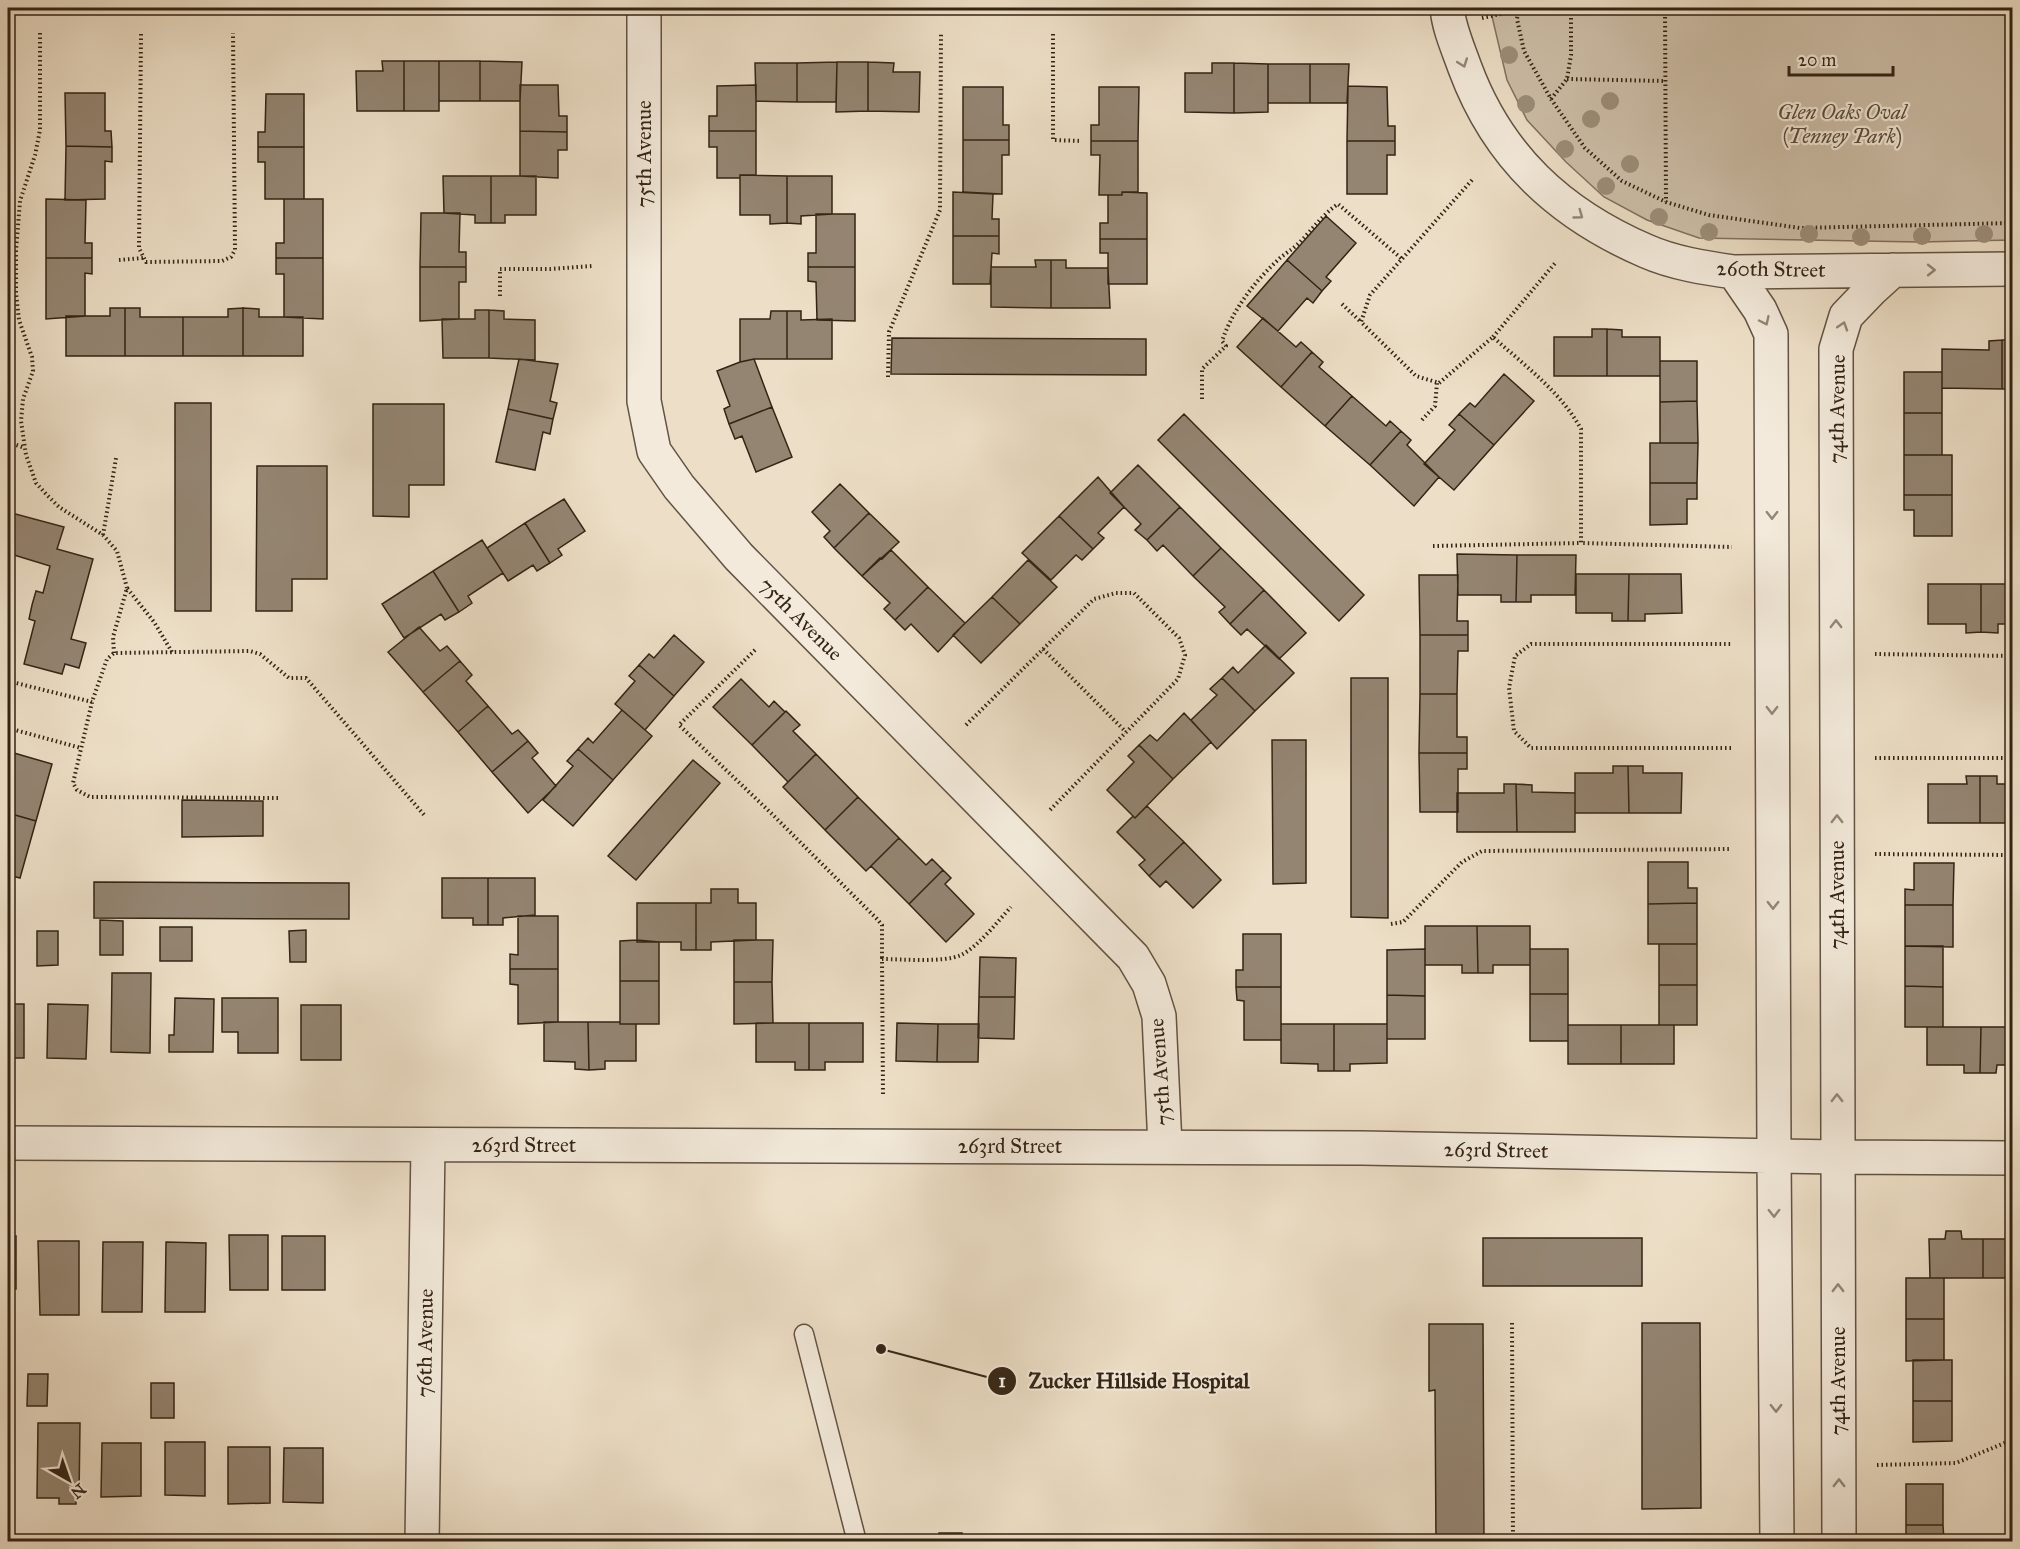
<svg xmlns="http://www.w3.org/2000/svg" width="2020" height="1549" font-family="'IM FELL Great Primer',serif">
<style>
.green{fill:#cdbfa9;stroke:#80725f;stroke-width:1.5}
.building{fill:#948572;stroke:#332415;stroke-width:1.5}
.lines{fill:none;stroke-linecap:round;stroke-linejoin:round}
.service-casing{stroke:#625342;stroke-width:21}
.minor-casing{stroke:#625342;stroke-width:36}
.path{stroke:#332415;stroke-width:4;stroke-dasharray:1.5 3;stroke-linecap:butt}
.service{stroke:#f3eadb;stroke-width:18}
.minor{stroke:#f3eadb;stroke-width:33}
.tree{fill:#9c8e79}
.oneway{stroke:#938778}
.labels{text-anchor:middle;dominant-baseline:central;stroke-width:4.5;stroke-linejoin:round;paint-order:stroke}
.park-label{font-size:21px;font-style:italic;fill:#5a4b3a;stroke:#f3eadb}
.street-label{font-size:21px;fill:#332415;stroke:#f3eadb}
.leader{fill:none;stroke:#332415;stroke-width:2}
.callout-dot{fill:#332415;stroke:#f3eadb;stroke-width:2}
.mark-label{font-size:18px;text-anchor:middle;font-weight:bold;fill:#fff}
.callout-label{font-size:22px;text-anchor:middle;font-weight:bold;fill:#332415;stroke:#f3eadb;stroke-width:4.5;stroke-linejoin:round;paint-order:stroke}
</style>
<rect width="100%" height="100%" fill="#eddfc7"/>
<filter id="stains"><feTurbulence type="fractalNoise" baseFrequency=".00333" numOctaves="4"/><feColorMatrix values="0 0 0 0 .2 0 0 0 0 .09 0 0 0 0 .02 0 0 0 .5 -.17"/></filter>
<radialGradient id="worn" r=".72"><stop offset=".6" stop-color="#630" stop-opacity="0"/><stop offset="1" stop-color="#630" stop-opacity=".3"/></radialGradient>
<!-- green -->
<path class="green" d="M1490 8H2012V240L1919 242 1699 238 1647 220 1604 197 1566 162 1527 120 1507 80Z"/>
<!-- building -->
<path class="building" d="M382 61H404V111H357L356 71H383Z
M404 61H439V111H404Z
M439 61H480V101H439Z
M480 61 522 62 520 101H480Z
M837 62H868V111L836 112Z
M837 62 836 102H797V63Z
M868 62 894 63 893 72H920L919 112 868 111Z
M755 63H797V102L756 101Z
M1212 63H1234V113L1185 112V73H1212Z
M1234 63 1268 64V112L1234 113Z
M1268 64H1310V103H1268Z
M1310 64H1349L1347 103H1310Z
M8 70H13V111H8Z
M520 85H558L559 116H567V132L520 131Z
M756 85V131H709V116H717V86Z
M1348 86 1387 87 1388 126H1395V141H1347Z
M963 87H1003V125H1009V140H963Z
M1099 87H1139L1138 141H1091V125H1099Z
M65 93H105V131H111L112 147 66 146Z
M266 94H304V147H258V132H265Z
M520 131 567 132V150H558V178L520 176Z
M709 131H756V175H740V178H717V147H709Z
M963 140H1009V155H1002V194L963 192Z
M1091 141H1138V192H1122V195H1099L1100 155H1091Z
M1347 141H1395V155H1387V194H1347Z
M66 146 112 147V162L105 161V199L65 200Z
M258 147H304V199H265V162H258Z
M740 175 787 176V223L770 224V215H740Z
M443 176H491V223H475V215L444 213Z
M491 176H536V215H505V223H491Z
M787 176H832V214L801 216V224L787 223Z
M953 192 993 194 992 219H999V236H953Z
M1122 192 1147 193V239H1100V223H1108V195H1122Z
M46 199 86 200 85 243H92V258H46Z
M284 199H323V258H276V243H284Z
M421 213H460L459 252H466V267H420Z
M816 214H855V267H808V253H816Z
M1326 216 1356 243 1326 277 1331 281 1322 291 1287 260Z
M953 236H999V254L992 253 990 284H953Z
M1100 239H1147V284H1108V253H1100Z
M46 258H92V274L85 273V316L46 319Z
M276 258H323V319L284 317V274H276Z
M1035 260H1051V308L991 307V267H1036Z
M1051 260H1066V268H1108L1110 308H1051Z
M1287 260 1322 291 1313 303 1307 298 1278 331 1247 306Z
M420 267H466V282H459V319L420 321Z
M808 267H855V321L817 320 816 282 808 281Z
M110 308H125V356H66V316H110Z
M125 308H140V317H183V356H125Z
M243 308 259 309V317H303V356H243Z
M243 308V356H183V317H228V309Z
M475 310H489V358H443L442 319H475Z
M489 310 504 311V319L535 320V360L489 358Z
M771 311H787V359H754L740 362V319H770Z
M787 311H801V320L832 319V359H787Z
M1263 318 1296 347 1301 342 1312 352 1281 387 1237 347Z
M1592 329H1607V376H1554V337H1592Z
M1607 329 1622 330V337H1660V376H1607Z
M892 338 1146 339V375L891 374Z
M2002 340H2012V389H2002Z
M2002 340V389L1942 388V349L1989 350V341Z
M1312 352 1323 362 1319 367 1352 396 1325 426 1281 387Z
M519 359 558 364 550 401 557 403 553 419 508 409Z
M754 359 772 407 729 424 724 409 730 406 717 371 740 362Z
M1660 361H1697V401L1660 402Z
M1904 372H1942V413H1904Z
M1504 374 1534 401 1494 445 1459 414 1470 403 1475 407Z
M1352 396 1386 426 1390 421 1401 431 1370 465 1325 426Z
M1697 401 1698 443H1660V402Z
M175 403H211V611H175Z
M373 404H444V485H409V517L373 516Z
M772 407 792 457 756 472 742 436 735 439 729 424Z
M508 409 553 419 550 434 543 432 535 470 496 462Z
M1904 413H1942V455H1904Z
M1184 414 1364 595 1339 621 1158 440Z
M1459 414 1494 445 1454 490 1424 464 1455 430 1449 425Z
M1401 431 1411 440 1407 445 1439 477 1414 506 1370 465Z
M1650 443H1698L1697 483H1650Z
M1904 455H1952V495H1904Z
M1138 465 1180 507 1147 540 1135 530 1141 524 1110 493Z
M257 466H327V579H292V611H256Z
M1098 477 1124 507 1098 533 1104 538 1093 549 1059 516Z
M1650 483H1697V499H1687V524L1650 525Z
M840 484 869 513 834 548 824 537 830 531 812 512Z
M1904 495H1952V536H1914V510H1904Z
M564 499 585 531 558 549 562 555 550 563 525 523Z
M1180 507 1221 548 1193 576 1163 545 1157 551 1147 540Z
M8 512 64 527 57 549 93 559 71 639 86 643 79 668 65 664 62 674 24 664 35 621 29 619 32 605 36 591 43 593 50 566 14 555 12 562 8 560Z
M869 513 899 542 862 576 834 548Z
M1059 516 1093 549 1082 560 1076 555 1051 580 1022 553Z
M525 523 550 563 537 571 533 565 508 581 487 548Z
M482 540 503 573 468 596 472 603 459 612 433 571Z
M1221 548 1264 590 1230 624 1219 612 1225 607 1193 576Z
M891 550 928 587 895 620 884 609 890 603 862 576 880 558 882 559Z
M1457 554 1517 555 1516 602H1501V595H1458Z
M1517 555H1576L1575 595H1531V602H1516Z
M1028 560 1057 587 1020 624 992 597Z
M433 571 459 612 445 620 441 614 404 638 382 604Z
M1576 574H1629L1628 621H1612V613H1576Z
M1629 574H1681L1682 613 1645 614V621H1628Z
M1419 575H1458L1457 621H1468V635H1420Z
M1928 584H1981V632L1966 633V624H1928Z
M1981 584H2012V624H1998V633L1981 632Z
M928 587 965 623 938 652 911 624 905 630 895 620Z
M1264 590 1306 633 1279 659 1247 629 1241 635 1230 624Z
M992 597 1020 624 981 663 953 635Z
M419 627 440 651 447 646 460 661 423 692 388 652Z
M674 635 704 662 674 696 639 665 649 654 654 658Z
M1420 635H1468V651H1458L1457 694H1420Z
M1266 645 1294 673 1255 711 1222 678 1233 667 1238 673Z
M460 661 472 675 466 681 488 706 458 732 423 692Z
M639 665 674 696 645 730 615 704 635 681 629 676Z
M1222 678 1255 711 1217 749 1191 720 1217 695 1210 689Z
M1351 678H1388V918L1351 917Z
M741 679 769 707 774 701 785 712 752 745 713 707Z
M1420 694H1457V737H1467V753H1419Z
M488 706 512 734 518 730 528 741 492 772 458 732Z
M622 710 652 736 613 780 578 749 588 738 593 743Z
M786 711 800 725 793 731 816 754 788 782 752 745Z
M1184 713 1211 742 1173 779 1139 745 1150 735 1157 741Z
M1272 740H1306V883L1273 884Z
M528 741 538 753 532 758 556 786 528 813 492 772Z
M1139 745 1173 779 1135 818 1107 790 1134 762 1128 756Z
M578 749 613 780 573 826 543 800 573 766 567 761Z
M14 753 52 764 36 821 8 813V776Z
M1419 753H1467V769H1458V812H1420Z
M816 754 858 797 825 830 783 787Z
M693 760 720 783 636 880 608 856Z
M1613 766H1628L1629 813H1575V773H1613Z
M1628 766H1643V773H1682L1681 813H1629Z
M1966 776H1980V823H1928V784H1967Z
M1980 776H1997V784H2012V823H1980Z
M1504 784H1516L1517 832H1457V793H1504Z
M1516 784 1532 785V792L1575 793V832H1517Z
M858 797 899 838 866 871 825 830Z
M182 800 263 801V836L182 837Z
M1147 806 1184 842 1149 876 1139 865 1145 860 1117 832 1133 816 1135 818Z
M8 813 36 821 20 878 8 875Z
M899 838 926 865 932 859 943 870 909 904 871 866Z
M1184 842 1221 880 1193 908 1166 881 1160 887 1149 876Z
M1648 862H1688V888H1697V903L1648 904Z
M1914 863H1954L1953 905H1905V889L1914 890Z
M943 870 951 878 945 884 974 914 946 942 909 904Z
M442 878H488V925H473V918H442Z
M488 878H535V915L503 918V925H488Z
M94 882 349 883V919L94 918Z
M711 889H738V903H756V940L711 942V950H696V903H711Z
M637 903H696V950H681V942H637Z
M1697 903V944H1648V904Z
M1905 905H1953V947L1905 946Z
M518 916H558V969H510V954L518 955Z
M100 920 123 921V955H100Z
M1425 926H1477L1478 973H1462V965H1425Z
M1477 926H1530V965H1493V973H1478Z
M160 927H192V961H160Z
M306 930V962H290L289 931Z
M37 931H58V965L37 966Z
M1243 934H1281V987H1236V970H1243Z
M637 940 659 942V981H620V941Z
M734 940H773L772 982H734Z
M1659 944H1697V985H1659Z
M1905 946H1943V987L1905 986Z
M1425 949V996L1387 995V950Z
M1530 949H1568V994H1530Z
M980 957 1016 958 1015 997H979Z
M510 969H558V1022L518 1024V985L510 984Z
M112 973H151L150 1053 111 1052Z
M620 981H659V1024H620Z
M734 982H772L773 1023 734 1024Z
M1659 985H1697V1025H1659Z
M1905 986 1943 987V1027H1905Z
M1236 987H1281V1040H1244V1001L1237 1000Z
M1530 994H1568V1041H1530Z
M1387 995 1425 996V1039H1387Z
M979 997H1015L1014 1039 978 1038Z
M175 998 214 999 213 1052H169V1035H174Z
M222 998H278V1053H238V1032H222Z
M8 1004H24V1058H8Z
M48 1004 88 1005 86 1059 47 1058Z
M301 1005H341V1060H301Z
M544 1022H588L589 1070 575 1069V1062L544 1061Z
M588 1022H620V1024H636V1061H605V1069L589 1070Z
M756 1023H809V1070H795V1062H756Z
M809 1023H863V1062H825V1070H809Z
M897 1023 938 1024 937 1062 896 1061Z
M938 1024H979L978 1062H937Z
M1281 1024H1334V1071H1318V1064L1281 1063Z
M1334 1024H1387V1063L1350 1064V1071H1334Z
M1568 1025H1621V1064H1568Z
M1621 1025H1674V1064H1621Z
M1927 1027H1981L1980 1073H1964V1065H1927Z
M1981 1027H2012V1065H1997L1996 1073H1980Z
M1946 1231H1961L1962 1239H1983V1278H1930L1929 1239H1945Z
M2006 1231H2012V1278H1983V1239H2006Z
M229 1235H268V1290H230Z
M8 1236H16V1289H8Z
M282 1236H325V1290H282Z
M1483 1238H1642V1286H1483Z
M38 1241H79V1315H40Z
M103 1242H143L142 1312H102Z
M166 1242 206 1243 205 1312H165Z
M1906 1278H1944V1319H1906Z
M1906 1319H1944V1360L1906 1361Z
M1642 1323H1700L1701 1508 1642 1509Z
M1429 1324H1483L1484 1542H1436L1435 1390 1429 1391Z
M1913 1360H1952V1401H1913Z
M28 1374H48L47 1406H27Z
M151 1383H174V1418H151Z
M1913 1401H1952V1441L1913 1442Z
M38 1423H80L79 1498H76V1504H59V1498H37Z
M165 1442H205V1496L165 1495Z
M102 1443H141V1496L101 1497Z
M228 1447H270V1503L228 1504Z
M8 1448H14V1501H8Z
M284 1448H323V1503L283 1502Z
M1906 1484H1943V1525H1906Z
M1906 1525H1943L1944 1542H1906Z
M939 1533H962V1542H939Z
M1045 1535H1051L1052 1539 1087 1538V1541L1099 1542H1045Z"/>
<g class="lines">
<!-- service casing -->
<g class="service-casing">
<path id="service" d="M804 1334 857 1542"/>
</g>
<!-- minor casing -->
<g class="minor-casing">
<path id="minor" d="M644 8V401L654 451 679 487 739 557 1133 957 1149 984 1159 1016 1165 1146
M1447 8C1449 29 1458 48 1465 68 1498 157 1560 214 1646 251 1673 263 1705 268 1734 272L2012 269
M1734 272 1760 310 1771 334 1774 1154 1777 1542
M8 1143 1361 1148 1837 1157 2012 1158
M422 1542 428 1145
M1839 1542 1836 349 1846 316 1871 290 1893 270"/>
</g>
<!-- path -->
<path class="path" d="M1519 8 1517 19 1524 51 1551 99 1585 148 1622 181 1666 202 1709 215 1800 228 2012 223
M1665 8 1666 202
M1482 18 1519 10
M40 33V130L35 155 20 201 16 251V293L19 320 32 357 33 371 23 399 21 421 26 455 36 483 46 494 59 507 103 535 117 551 127 588
M141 34 139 248 146 262 222 261 231 257 235 250 233 33
M1053 34V140L1082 141
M1567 79 1665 81
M1551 99 1567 79 1571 55V8
M1472 180 1370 295 1361 322 1416 376 1439 383 1493 337C1524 365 1561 392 1581 429V543L1732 547
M119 260 143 258
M500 296V269H550L592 266
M1342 304 1361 322
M1493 337 1556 262
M888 377 889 332 940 210 941 34
M1202 399V369L1226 346 1222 341C1233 309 1255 281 1280 258 1286 253 1293 249 1299 243 1312 230 1322 215 1338 204L1402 259
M1422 420 1435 406 1437 383
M8 442 25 448
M103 535 116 458
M1433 546 1581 543
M1043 649 1126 732
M755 650 679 725 771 813 877 919 882 925V959
M114 653 113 637 127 588 154 622 172 652
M1875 654 2012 656
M8 681 92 702
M966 725 1094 599 1116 593H1134L1179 638 1185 655 1178 679 1050 810
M8 728 81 748
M1731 748H1531L1514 731 1509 688 1515 656 1531 644H1732
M1875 758H2012
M278 798 90 797 77 790 73 783 92 702 107 659 114 653 250 651 260 654 289 678H306L425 816
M1875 854 2012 855
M1391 924 1403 922 1462 862 1482 851 1731 849
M883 1094 882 959C902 959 943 963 961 955 978 947 998 921 1011 907
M1512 1323 1513 1542
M1877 1465 1956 1463 2012 1440"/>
<!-- service -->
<use href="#service" class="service"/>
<!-- minor -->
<use href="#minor" class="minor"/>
</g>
<!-- trees -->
<g class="tree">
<circle cx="1509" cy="55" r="9"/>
<circle cx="1610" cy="101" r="9"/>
<circle cx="1526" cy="104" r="9"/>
<circle cx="1591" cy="119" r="9"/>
<circle cx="1565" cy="149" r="9"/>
<circle cx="1630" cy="164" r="9"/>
<circle cx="1606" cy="186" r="9"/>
<circle cx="1659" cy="217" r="9"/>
<circle cx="1709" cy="232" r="9"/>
<circle cx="1809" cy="234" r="9"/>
<circle cx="1984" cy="234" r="9"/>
<circle cx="1922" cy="236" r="9"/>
<circle cx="1861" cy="237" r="9"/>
</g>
<!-- one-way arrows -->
<defs><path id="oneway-chevron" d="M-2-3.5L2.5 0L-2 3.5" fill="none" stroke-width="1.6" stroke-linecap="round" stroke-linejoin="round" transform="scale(1.5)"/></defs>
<g class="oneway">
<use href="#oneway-chevron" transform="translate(1463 63) rotate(70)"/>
<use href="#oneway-chevron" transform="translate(1579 215) rotate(36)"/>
<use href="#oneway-chevron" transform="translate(1931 270)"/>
<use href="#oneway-chevron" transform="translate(1765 321) rotate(65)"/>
<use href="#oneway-chevron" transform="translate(1843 326) rotate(-72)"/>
<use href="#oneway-chevron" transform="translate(1772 515) rotate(90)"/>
<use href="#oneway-chevron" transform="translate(1836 624) rotate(-90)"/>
<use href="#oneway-chevron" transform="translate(1772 710) rotate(90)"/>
<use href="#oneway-chevron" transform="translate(1837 819) rotate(-90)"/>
<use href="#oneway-chevron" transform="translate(1773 905) rotate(90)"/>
<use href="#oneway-chevron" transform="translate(1837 1098) rotate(-90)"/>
<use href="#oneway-chevron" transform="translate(1774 1213) rotate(89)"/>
<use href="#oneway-chevron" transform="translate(1838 1288) rotate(-90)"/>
<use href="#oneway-chevron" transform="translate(1776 1408) rotate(89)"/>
<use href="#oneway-chevron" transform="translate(1839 1483) rotate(-90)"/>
</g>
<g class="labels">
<!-- park labels -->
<g class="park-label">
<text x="1842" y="112">Glen Oaks Oval<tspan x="1842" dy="24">(Tenney Park)</tspan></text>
</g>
<!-- street labels -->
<g class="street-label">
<text transform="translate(644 154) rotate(-90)">75th Avenue</text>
<text transform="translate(1771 269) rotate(1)">260th Street</text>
<text transform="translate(1837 409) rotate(-89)">74th Avenue</text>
<text transform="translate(801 619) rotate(45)">75th Avenue</text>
<text transform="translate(1837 895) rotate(-90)">74th Avenue</text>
<text transform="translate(1160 1072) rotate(-94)">75th Avenue</text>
<text x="524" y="1145">263rd Street</text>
<text x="1010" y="1146">263rd Street</text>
<text transform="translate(1496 1150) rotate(1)">263rd Street</text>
<text transform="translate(425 1343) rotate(-89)">76th Avenue</text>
<text transform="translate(1838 1381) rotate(-90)">74th Avenue</text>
</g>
</g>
<!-- callouts -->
<path class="leader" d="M881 1349L1002 1381"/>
<g class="callout-dot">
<circle cx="881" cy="1349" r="6"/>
<circle cx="1002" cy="1381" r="15"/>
</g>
<g class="mark-label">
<text x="1002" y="1387">1</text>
</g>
<g class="callout-label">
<text x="1139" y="1388">Zucker Hillside Hospital</text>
</g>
<!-- margin -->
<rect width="2020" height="1549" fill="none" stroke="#eddfc7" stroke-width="30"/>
<rect x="9" y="9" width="2002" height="1531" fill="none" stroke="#332415" stroke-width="3"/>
<rect x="15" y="15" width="1990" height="1519" fill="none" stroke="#332415" stroke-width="1.5"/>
<!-- north arrow -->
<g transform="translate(69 1480) rotate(140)" stroke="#f3eadb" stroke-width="4.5" paint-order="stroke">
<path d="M0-4.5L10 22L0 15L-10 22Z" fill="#332415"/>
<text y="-9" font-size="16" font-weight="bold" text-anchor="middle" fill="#332415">N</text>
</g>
<!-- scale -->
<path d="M1789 66v9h104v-9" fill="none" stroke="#332415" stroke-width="3"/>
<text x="1798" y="66" font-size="18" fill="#332415" stroke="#f3eadb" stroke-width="4.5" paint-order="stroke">20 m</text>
<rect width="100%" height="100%" filter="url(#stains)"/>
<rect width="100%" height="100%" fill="url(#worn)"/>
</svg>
